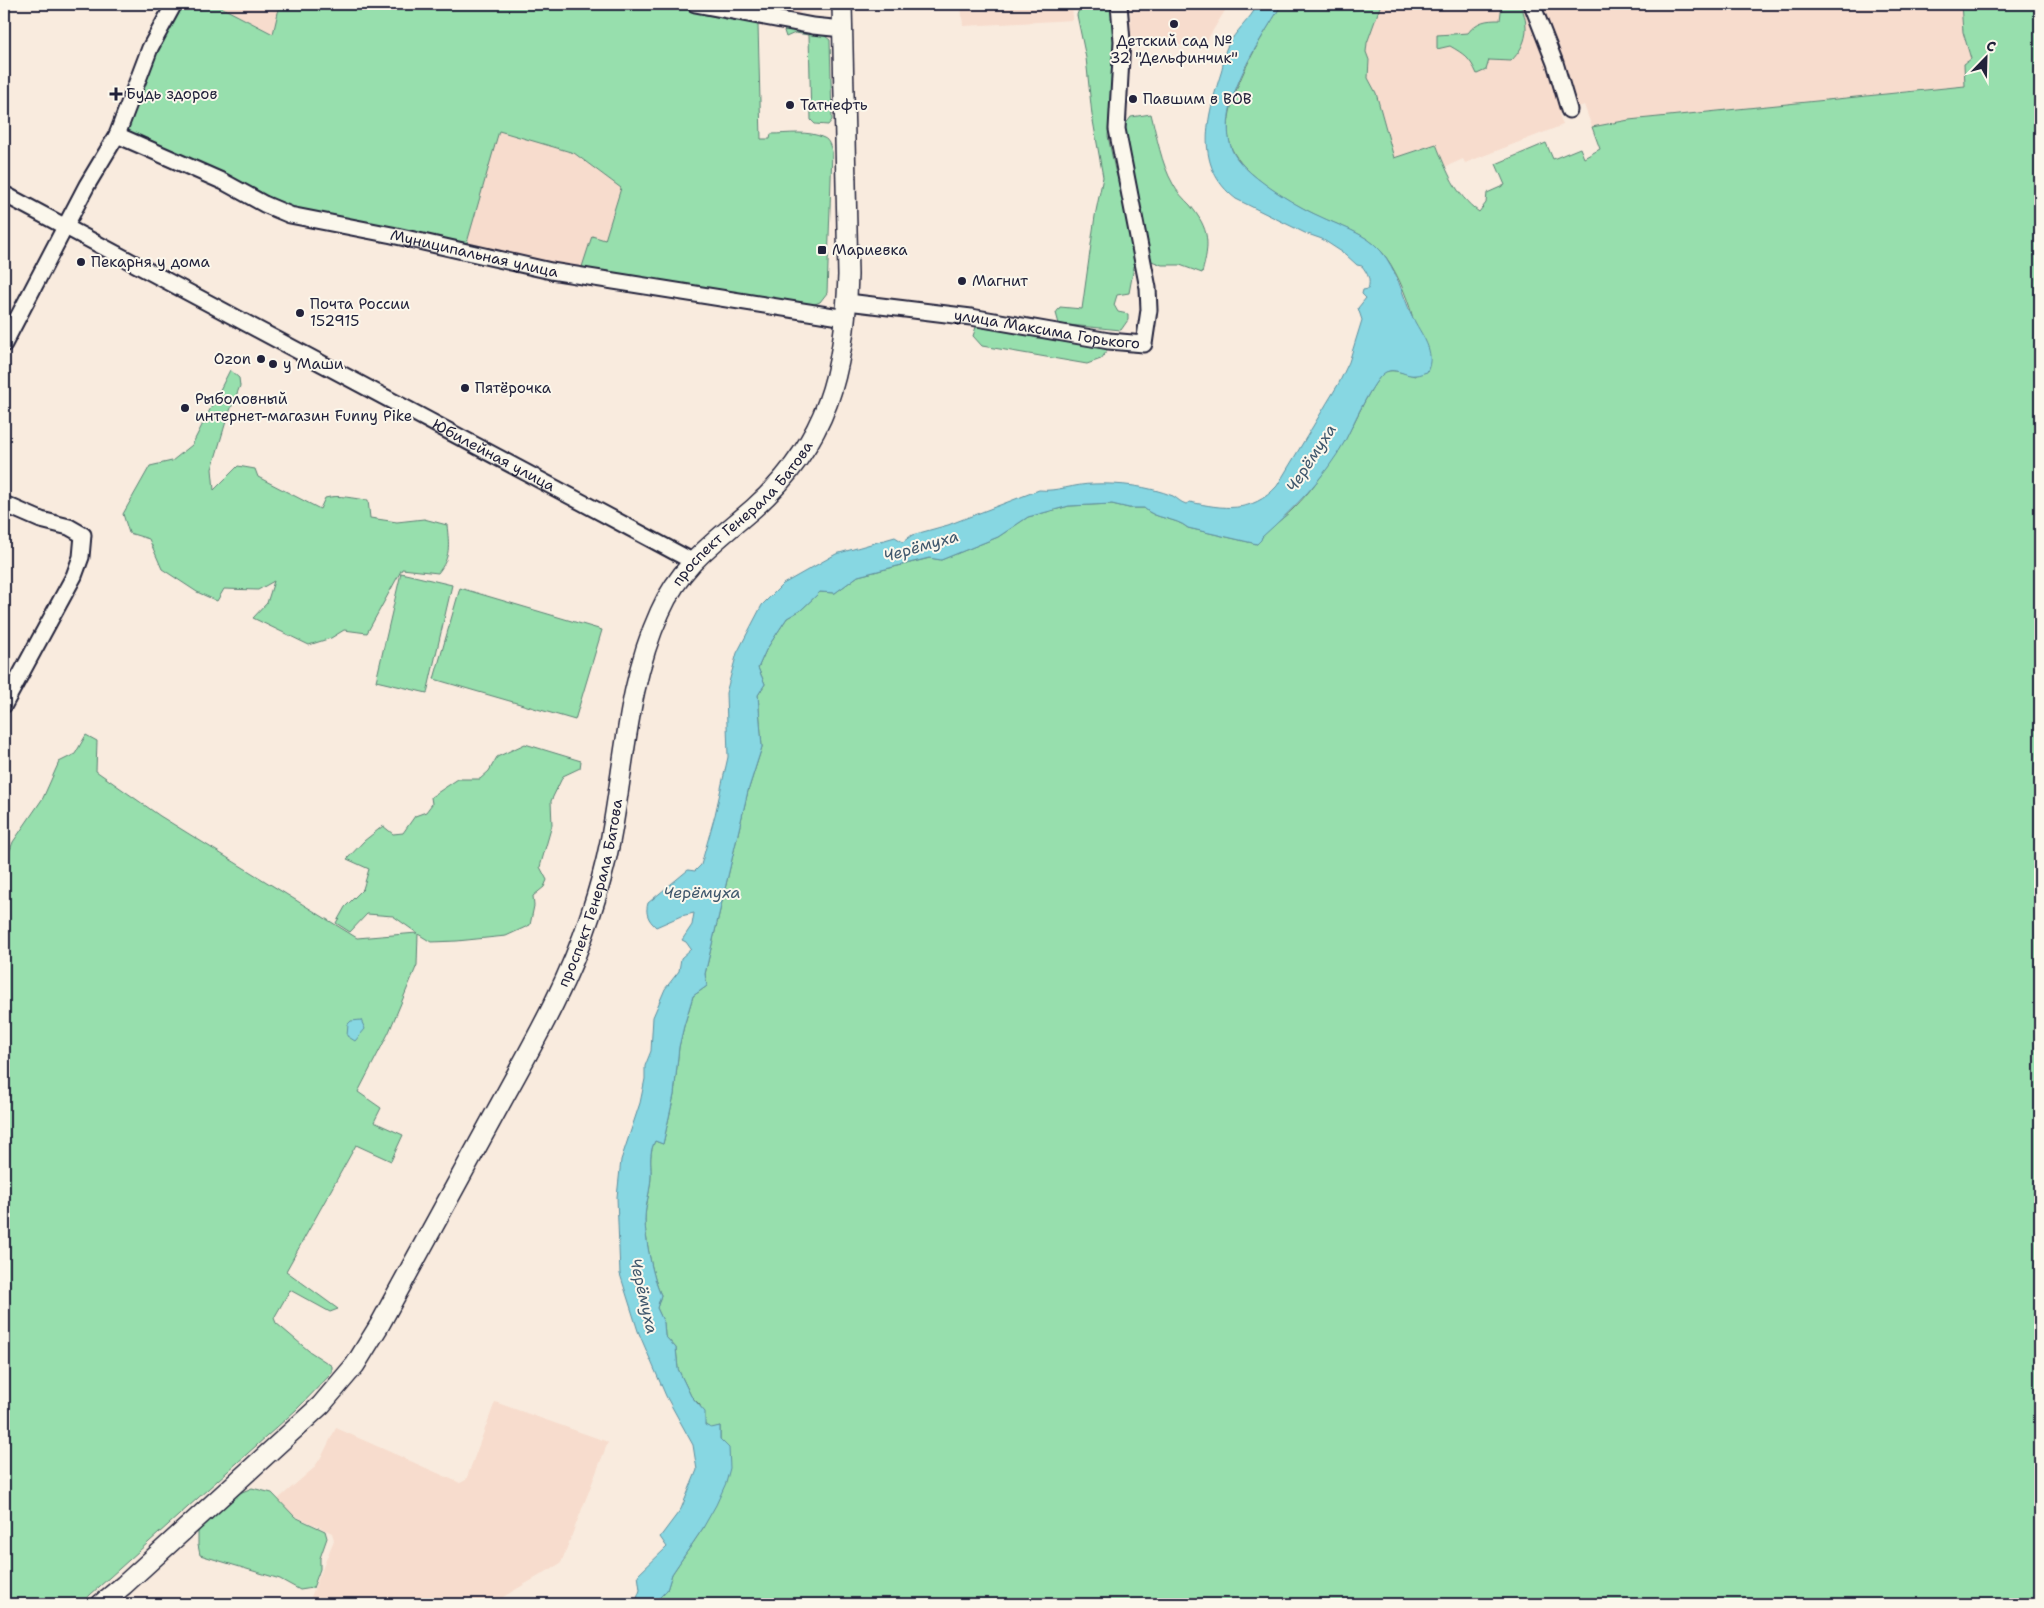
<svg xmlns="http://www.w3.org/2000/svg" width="2044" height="1608" font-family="'Shantell Sans',sans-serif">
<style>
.built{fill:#f7dccd}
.green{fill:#97dfad;stroke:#5c8074}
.water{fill:#87d7e2;stroke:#5f8f9f}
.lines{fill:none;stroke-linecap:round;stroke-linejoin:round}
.minor-casing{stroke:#22223b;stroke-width:19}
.major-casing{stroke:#22223b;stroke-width:22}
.minor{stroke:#fbf7ec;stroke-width:15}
.major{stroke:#fbf7ec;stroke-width:19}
.poi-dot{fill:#22223b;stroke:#fbf7ec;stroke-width:2}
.labels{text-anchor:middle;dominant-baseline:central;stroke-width:4;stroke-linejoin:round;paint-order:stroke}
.poi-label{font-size:15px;fill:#22223b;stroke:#fbf7ec;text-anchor:start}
.street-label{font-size:15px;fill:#22223b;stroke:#fbf7ec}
.water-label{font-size:16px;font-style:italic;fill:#40586d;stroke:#fbf7ec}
</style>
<rect width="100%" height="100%" fill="#f9ebde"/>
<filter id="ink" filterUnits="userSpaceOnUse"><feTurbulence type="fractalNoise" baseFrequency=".02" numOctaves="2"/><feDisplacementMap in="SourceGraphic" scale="10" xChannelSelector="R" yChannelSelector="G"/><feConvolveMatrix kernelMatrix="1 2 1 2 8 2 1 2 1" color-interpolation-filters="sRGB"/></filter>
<g filter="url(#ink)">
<!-- built -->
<path class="built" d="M215 4H280L274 34Z
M733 4H802V10L798 15Z
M961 4H1072L1073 20 963 26Z
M1130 4H1229L1204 45 1131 46Z
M1381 4H1961L1963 32 1971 59 1964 64 1965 86 1629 120 1592 127 1584 105 1559 114 1563 125 1465 163 1463 159 1445 167 1436 144 1394 158 1376 93 1368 78 1369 60 1366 53 1367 43Z
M498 131 574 153 621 188 605 241 581 270 466 246Z
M495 1402 608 1442 561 1563 503 1597 500 1604H308L334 1540 332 1533 274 1506 277 1500 314 1468 323 1454 336 1428 460 1483 466 1480Z"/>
<!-- green -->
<path class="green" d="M181 4H215L273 34 280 4H680C700 8 744 11 758 25L761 139H770L771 134C787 134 809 130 824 138 829 140 830 146 832 151L827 293 820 302 810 306 581 270 592 236 605 240 621 188 574 153 499 131 466 246 290 211 121 133 145 70Z
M1081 4H1112L1117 48 1113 62 1108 136 1115 170 1121 187 1136 256 1129 293 1117 295 1114 305 1118 312 1128 314V320L1121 330 1059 324 1056 313 1060 307 1082 309 1095 216 1103 177 1092 115 1086 58 1077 15Z
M1282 4H1381L1367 43 1366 52 1369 60 1368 78 1376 93 1394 158 1436 144C1447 172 1455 194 1479 212L1486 203 1487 193 1505 185 1496 164 1546 143 1553 159 1580 148 1584 158 1600 149 1592 127 1629 120 1965 86 1964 64 1971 59 1963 32 1961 4H2040V1604H653L667 1590 672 1574 703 1528 720 1439V1426L711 1429 705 1425 700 1405 691 1396 678 1369 676 1348 665 1336 664 1323 657 1308 661 1295C653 1280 645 1237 645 1220 645 1205 651 1190 651 1174 651 1162 649 1152 655 1141L663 1144 674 1095 679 1047 684 1026 693 996 707 986 705 974 748 791 762 747 758 695 765 684 758 668 766 650 787 618 801 610 820 592 835 593 858 576 930 558 941 560 998 537 1028 517 1069 506 1112 504 1129 508H1144C1156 520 1175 517 1188 528L1257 544C1266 529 1281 521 1293 509 1312 490 1328 468 1342 445 1352 430 1372 380 1385 372 1393 368 1406 374 1415 376 1414 357 1416 333 1412 315 1407 296 1394 265 1381 251 1365 233 1339 226 1318 216 1293 204 1248 178 1234 153 1211 114 1262 37 1282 4Z
M1502 4H1520C1530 25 1528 44 1511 61L1489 60 1486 70 1477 74C1470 58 1464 54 1450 46L1437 49V35L1468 33C1477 21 1486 20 1500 20Z
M786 29 820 32 830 40 832 120 828 125 815 124 811 120 809 35 795 33 786 37 784 31Z
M1151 114C1157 137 1161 163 1173 184 1177 192 1184 199 1190 205 1210 230 1210 243 1202 273L1180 265H1162L1149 260 1125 146V125L1131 117Z
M978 321 1106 343 1107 351 1101 359 1087 364 982 346 973 336Z
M230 370 239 378 240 386 227 418 212 469 214 490 238 466 255 469 258 477 320 509 325 498C340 494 353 499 368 500L370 518 397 522 424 519 447 525C449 545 451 557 438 573L402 569 367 633 344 630 331 638 309 645 253 618 267 603 274 581 258 590 224 589 217 601 197 592 162 569 149 539 129 533 123 514 150 466 172 461 192 445Z
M401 573 452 585 427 693 376 681Z
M460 588 602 630 575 720 434 679Z
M86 735 97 741 96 771 160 816 357 938 417 933 393 916 367 914 350 932 336 923 345 907 363 889 369 869 347 859 364 841 383 826 393 834 403 833 415 816 426 812 432 804 431 797 458 779H480L489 771 497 757 525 744 581 761 580 768 563 776 551 801 552 825 540 867 547 880 544 887 533 896 534 906 530 925 506 936 457 941 431 942 418 934 417 965 389 1032 358 1092 381 1108 374 1122 403 1135 391 1161 356 1145 286 1271 338 1309 330 1312 290 1290 274 1318 276 1323 309 1351 332 1366V1373L296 1410 80 1604H4V866L13 842 43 798 59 762 75 754Z
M252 1488 272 1493 295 1517 325 1531 327 1538 320 1558V1569L313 1588 300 1590 280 1579 200 1555 198 1545V1529L232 1496Z"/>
<!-- water -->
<path class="water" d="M1258 4H1282C1259 43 1215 103 1232 150 1241 173 1296 206 1319 216 1339 226 1366 233 1381 251 1397 270 1402 294 1412 316 1421 335 1437 351 1427 372 1423 373 1419 375 1416 375 1406 377 1396 367 1386 372 1374 377 1352 427 1345 441 1324 479 1294 508 1262 537L1261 540 1257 544 1188 528C1175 517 1156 520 1144 508H1129L1112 504 1069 506 1028 517 998 537 941 560 929 558 858 576 835 593 820 592 801 610 787 618 766 650 758 668 765 684 758 695 762 747 748 791 705 974 707 986 693 996 684 1026 679 1047 674 1095 663 1144 655 1141C649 1152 651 1162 651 1174 651 1190 645 1205 645 1220 645 1237 653 1280 661 1295L657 1308 664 1323 665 1336 676 1348 678 1369 691 1396 705 1412V1425L711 1428 720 1426V1439L729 1448 730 1468 726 1483 716 1505 703 1528 672 1574 667 1590 653 1604H635L640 1590 638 1575 667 1547 660 1537 681 1509 697 1470 693 1445 666 1396 638 1331 620 1274 617 1197 621 1160 640 1103 645 1079V1066L651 1051 653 1017 665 989 679 971 681 958 691 949 686 942 682 940 692 925 694 913 681 916 656 927C648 920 645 913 648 903L688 870 695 871 701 865 715 815 728 757 726 693 737 653 762 605 783 584 836 554 895 537 903 542 912 535 948 525 1039 490C1056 492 1075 484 1093 484 1119 483 1148 486 1173 496 1178 499 1180 502 1186 504L1190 502C1223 509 1252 514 1277 486L1339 383 1349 362 1362 320 1358 308 1366 298 1362 294 1363 290 1368 289C1371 280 1368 274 1362 266L1357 265 1345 254 1322 239 1305 233 1236 199C1193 166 1207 117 1221 73 1224 64 1223 55 1227 47 1235 31 1250 20 1258 4Z
M361 1020 365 1029 355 1041 347 1036 348 1024 351 1021Z"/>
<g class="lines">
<!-- minor casing -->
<g class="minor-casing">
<g id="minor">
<path d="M695 4 813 26 843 29"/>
<path d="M1532 4 1555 63 1569 110"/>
<path id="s1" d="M117 135 224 182 264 204 290 215 392 235 551 271 846 318"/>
<path id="s2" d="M4 194 692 561"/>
<path id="s3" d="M848 302 971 317 1109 341 1144 344 1149 310 1148 288 1117 129 1122 41 1119 4"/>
<path d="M4 344 87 185 117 135 150 48 174 4"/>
<path d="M4 504 41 520 69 527 83 535 81 557 74 576 4 705"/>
</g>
</g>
<!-- major casing -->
<g class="major-casing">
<g id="major">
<path id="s4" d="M101 1604 124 1585 321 1405 355 1365 379 1326C419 1253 458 1181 498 1108 532 1046 568 984 590 916 598 892 605 867 610 842 625 765 627 684 660 612 681 564 716 541 754 508 828 442 845 371 848 275L842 4"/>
</g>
</g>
<!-- minor -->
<use href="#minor" class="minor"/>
<!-- major -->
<use href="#major" class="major"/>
</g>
</g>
<!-- markers -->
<g class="poi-dot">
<circle cx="1174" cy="24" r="5"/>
<path d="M113.5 86.5h5v5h5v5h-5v5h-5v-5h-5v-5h5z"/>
<circle cx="1133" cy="99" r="5"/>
<circle cx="790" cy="105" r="5"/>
<rect x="817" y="245" width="10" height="10" rx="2.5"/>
<circle cx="81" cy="262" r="5"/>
<circle cx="962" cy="281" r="5"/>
<circle cx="300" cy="313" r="5"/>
<circle cx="261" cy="359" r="5"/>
<circle cx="273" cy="364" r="5"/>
<circle cx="465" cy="388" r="5"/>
<circle cx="185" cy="408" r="5"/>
</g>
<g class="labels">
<!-- poi labels -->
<g class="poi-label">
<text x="1174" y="41" text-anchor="middle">Детский сад №<tspan x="1174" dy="17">32 "Дельфинчик"</tspan></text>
<text x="126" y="94">Будь здоров</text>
<text x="1143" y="99">Павшим в ВОВ</text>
<text x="800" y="105">Татнефть</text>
<text x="832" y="250">Мариевка</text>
<text x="91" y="262">Пекарня у дома</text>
<text x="972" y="281">Магнит</text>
<text x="310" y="304">Почта России<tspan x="310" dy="17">152915</tspan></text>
<text x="251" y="359" text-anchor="end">Ozon</text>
<text x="283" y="364">у Маши</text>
<text x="475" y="388">Пятёрочка</text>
<text x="195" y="399">Рыболовный<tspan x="195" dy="17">интернет-магазин Funny Pike</tspan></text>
</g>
<!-- street labels -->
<g class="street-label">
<text stroke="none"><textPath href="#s1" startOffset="379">Муниципальная улица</textPath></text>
<text stroke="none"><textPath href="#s3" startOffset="201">улица Максима Горького</textPath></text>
<text stroke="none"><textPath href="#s2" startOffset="555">Юбилейная улица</textPath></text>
<text stroke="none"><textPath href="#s4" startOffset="1299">проспект Генерала Батова</textPath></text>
<text stroke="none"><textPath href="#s4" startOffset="879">проспект Генерала Батова</textPath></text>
</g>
<!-- water labels -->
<g class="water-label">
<text transform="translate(1311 458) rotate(-57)">Черёмуха</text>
<text transform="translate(921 546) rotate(-16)">Черёмуха</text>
<text x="702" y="892">Черёмуха</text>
<text transform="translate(644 1296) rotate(77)">Черёмуха</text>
</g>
</g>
<!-- margin -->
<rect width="2044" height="1608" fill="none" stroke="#fbf7ec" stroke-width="20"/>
<rect x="10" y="10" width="2024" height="1588" fill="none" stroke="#22223b" stroke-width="2" filter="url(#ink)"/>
<!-- north arrow -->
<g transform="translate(1986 58) rotate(23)" stroke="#fbf7ec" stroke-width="4" paint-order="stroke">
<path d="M0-4L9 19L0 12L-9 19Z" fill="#22223b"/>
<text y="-8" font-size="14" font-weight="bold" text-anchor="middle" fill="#22223b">С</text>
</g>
</svg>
